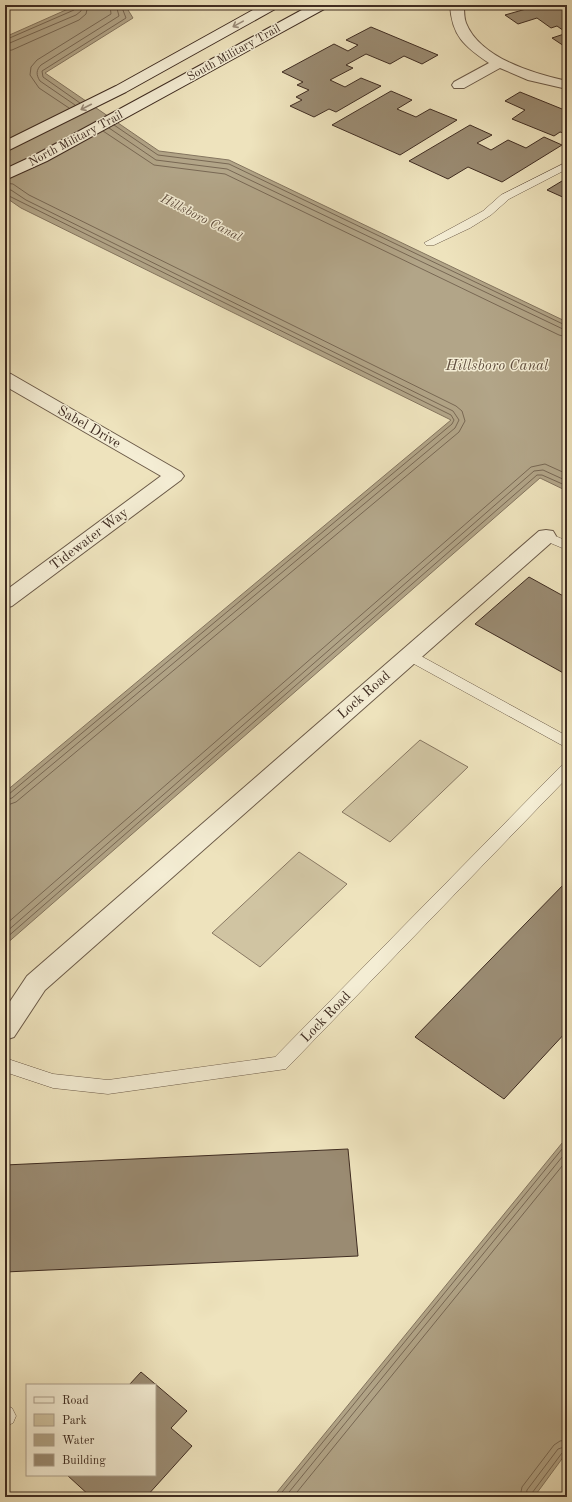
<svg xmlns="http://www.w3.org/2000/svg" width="572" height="1502" font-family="'Old Standard TT',serif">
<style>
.green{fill:#d0c4a2;stroke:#887862}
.water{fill:#b2a588;stroke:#84755f}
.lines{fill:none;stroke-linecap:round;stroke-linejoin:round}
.shore{stroke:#786854;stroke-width:1}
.building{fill:#9a8b72;stroke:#3f2c21}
.lane-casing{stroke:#6b5a48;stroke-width:1}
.street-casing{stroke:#6b5a48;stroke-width:2}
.secondary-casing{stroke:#3f2c21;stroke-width:2}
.lane{fill:#f4edd4;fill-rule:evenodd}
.street{fill:#f4edd4;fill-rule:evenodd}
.secondary{fill:#f4edd4;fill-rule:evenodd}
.oneway{stroke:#9a8c7a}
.labels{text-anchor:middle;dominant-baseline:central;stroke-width:3;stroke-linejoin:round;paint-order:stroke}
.far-street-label{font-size:12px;fill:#3f2c21;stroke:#f4edd4}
.far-water-label{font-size:13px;font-style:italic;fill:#625040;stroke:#f4edd4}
.street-label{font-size:14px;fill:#3f2c21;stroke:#f4edd4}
.water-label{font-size:15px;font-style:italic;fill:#625040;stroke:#f4edd4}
</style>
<rect width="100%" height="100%" fill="#eee3bd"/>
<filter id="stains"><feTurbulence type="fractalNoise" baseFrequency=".005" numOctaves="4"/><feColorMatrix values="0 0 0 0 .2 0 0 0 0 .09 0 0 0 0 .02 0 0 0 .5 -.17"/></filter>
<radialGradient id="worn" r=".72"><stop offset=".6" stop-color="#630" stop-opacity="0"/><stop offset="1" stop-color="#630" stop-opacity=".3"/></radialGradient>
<!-- green -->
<path class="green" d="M420 740 468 767 390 842 342 812Z
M299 852 347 884 260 967 212 933Z"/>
<!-- water -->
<path class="water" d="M77 5H125L133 18 45 73 159 151 229 160 567 322V491L540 478 5 945V792L451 420 21 208 5 197V37Z
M567 1137V1452L534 1497H273Z"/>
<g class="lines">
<!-- shore -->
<path class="shore" d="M5 40 74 10 77 5
M5 45 76 15 81 11 82 5
M5 51 12 50 79 20 86 14 88 5
M80 103 43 77 42 71 126 18 121 5
M75 105 40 81C36 75 36 70 41 65L119 16 116 5
M69 108 39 88 30 75 31 67 37 60 111 14 110 5
M114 125 158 155 229 164 567 326
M109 128 156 160 227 169 567 331
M103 131 154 165 225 174 559 335 567 337
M5 183 13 184 29 195 456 406 462 411 465 421 459 432 16 802 5 806
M5 189 11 190 26 200 453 411 459 420 455 428 12 798 5 800
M5 194 451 415 454 420 452 424 9 794 5 795
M5 925 531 467 545 464 567 474
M5 933 534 471 543 470 567 481
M5 939 537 475H542L567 486
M278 1497 567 1143
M285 1497 567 1151
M293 1497 567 1160
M520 1497 522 1487 554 1445 560 1441 567 1440
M526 1497 527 1490 558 1449 567 1446
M531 1497 532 1493 562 1453 567 1451"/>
</g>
<!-- building -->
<path class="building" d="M540 5H567V33L557 26 551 28 537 18 518 24 505 15Z
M371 27 438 55 422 64 404 56 390 64 366 54 346 65 353 68 330 80 345 87 361 78 381 86 336 112 329 109 314 117 290 106 302 100 296 97 309 90 297 85 303 82 282 72 334 44 348 51 358 45 346 40Z
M567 33V48L552 38Z
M391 91 412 100 397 109 416 117 430 109 457 120 400 155 332 125Z
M520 92 567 111V134L560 132 554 136 512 119 525 110 505 101Z
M470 125 492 135 477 143 491 150 508 140 526 148 544 137 562 145 502 182 468 167 448 179 409 161Z
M567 178V199L547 190Z
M529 577 567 598V675L475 624Z
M567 881V1031L504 1099 415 1037Z
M348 1149 358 1256 5 1272V1165Z
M141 1372 187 1411 171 1428 192 1446 146 1497H91L67 1475H155V1385H129Z"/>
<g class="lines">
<!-- lane casing -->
<g class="lane-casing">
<path id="lane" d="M567 162V169L509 199 491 215 470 228 434 245H426L424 243 483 211 501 195Z
M546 532 567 541V550L541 539 539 536 541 533Z
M410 650 567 736V748L405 659 403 655 405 651Z
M567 763V778L286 1069 108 1094 53 1088 5 1072V1058L53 1074 108 1080 275 1057 562 765Z
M5 1405 12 1408 16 1416 13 1423 6 1426Z"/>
</g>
<!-- street casing -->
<g class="street-casing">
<path id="street" d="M450 5H464C464 11 464 18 466 23 480 58 534 74 567 81V89L528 80 500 68 464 88H454L452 85 454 82 489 63C464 46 452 36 450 5Z
M5 373 11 374 181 472 184 476 181 480 12 606 5 608V591L161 476 5 386Z
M546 530 553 531 556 536 553 541 45 990 14 1037 5 1040V1009L27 976 539 531Z"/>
</g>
<!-- secondary casing -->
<g class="secondary-casing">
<path id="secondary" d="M262 5H279L277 8 126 92 5 152V141L116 86Z
M311 5H328L326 8 47 161 5 180V169L35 155Z"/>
</g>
<!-- lane -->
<use href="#lane" class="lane"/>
<!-- street -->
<use href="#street" class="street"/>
<!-- secondary -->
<use href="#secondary" class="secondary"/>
</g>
<!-- one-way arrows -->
<defs><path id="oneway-shaft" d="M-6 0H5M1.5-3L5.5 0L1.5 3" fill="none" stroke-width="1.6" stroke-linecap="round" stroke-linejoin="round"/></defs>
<g class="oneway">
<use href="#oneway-shaft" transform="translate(238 24) rotate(151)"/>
<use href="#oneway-shaft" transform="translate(86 107) rotate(153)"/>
</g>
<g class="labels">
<!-- far-street labels -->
<g class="far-street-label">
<text transform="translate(234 53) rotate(-29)">South Military Trail</text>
<text transform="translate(76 139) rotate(-28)">North Military Trail</text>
</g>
<!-- far-water labels -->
<g class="far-water-label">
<text transform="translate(201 218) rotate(27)">Hillsboro Canal</text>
</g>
<!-- street labels -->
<g class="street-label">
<text transform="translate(89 427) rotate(30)">Sabel Drive</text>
<text transform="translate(89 539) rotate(-37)">Tidewater Way</text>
<text transform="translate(364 695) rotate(-41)">Lock Road</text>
<text transform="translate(326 1017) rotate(-46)">Lock Road</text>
</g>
<!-- water labels -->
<g class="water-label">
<text x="497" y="366">Hillsboro Canal</text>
</g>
</g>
<!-- margin -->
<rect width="572" height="1502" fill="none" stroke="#eee3bd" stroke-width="20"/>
<rect x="6" y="6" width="560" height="1490" fill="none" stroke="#3f2c21" stroke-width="2"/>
<rect x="10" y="10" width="552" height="1482" fill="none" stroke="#3f2c21"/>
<!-- legend -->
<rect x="26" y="1384" width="130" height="92" fill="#f4edd4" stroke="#aca08c"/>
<rect x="34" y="1397" width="20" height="6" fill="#f4edd4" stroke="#aca08c"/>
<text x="62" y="1404" font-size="12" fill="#3f2c21">Road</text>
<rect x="34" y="1414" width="20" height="12" fill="#d0c4a2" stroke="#aca08c"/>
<text x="62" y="1424" font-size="12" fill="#3f2c21">Park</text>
<rect x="34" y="1434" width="20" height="12" fill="#b2a588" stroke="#aca08c"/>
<text x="62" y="1444" font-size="12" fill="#3f2c21">Water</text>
<rect x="34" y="1454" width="20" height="12" fill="#9a8b72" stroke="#aca08c"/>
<text x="62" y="1464" font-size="12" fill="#3f2c21">Building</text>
<rect width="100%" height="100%" filter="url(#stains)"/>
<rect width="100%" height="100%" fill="url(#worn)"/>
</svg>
